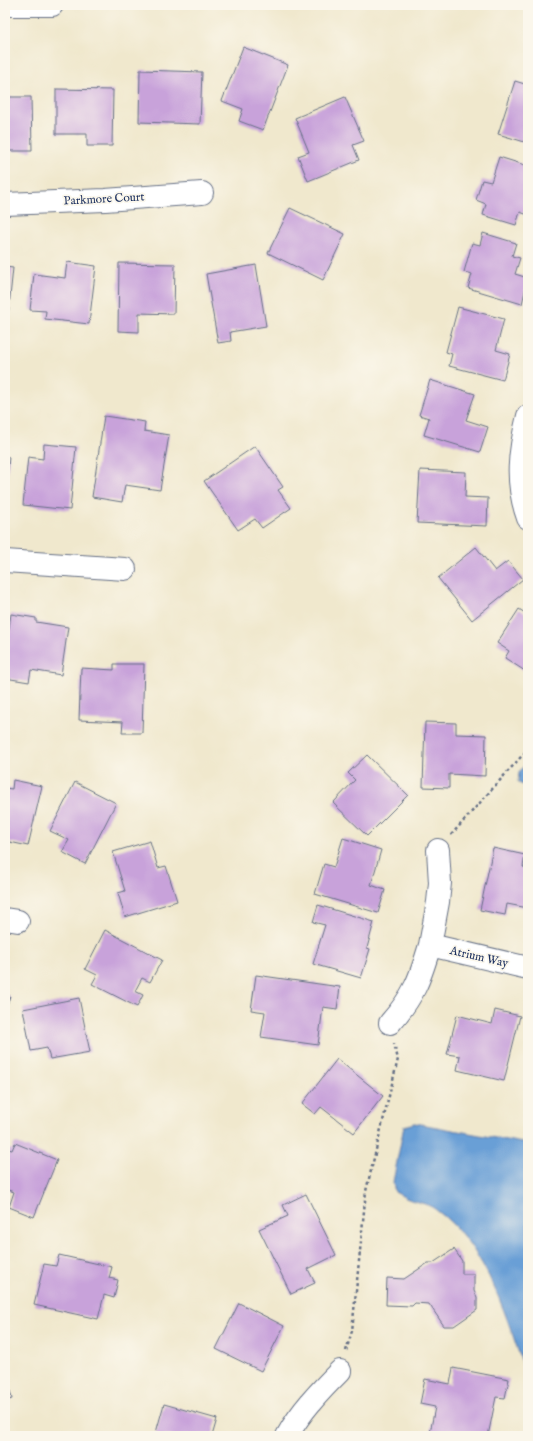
<svg xmlns="http://www.w3.org/2000/svg" width="533" height="1441" font-family="'IM FELL English',serif">
<style>
.water{fill:#699fd6;stroke:#42679a}
.building{fill:#c8a2da}
.lines{fill:none;stroke-linecap:round;stroke-linejoin:round}
.minor-casing{stroke:#667085;stroke-width:24}
.path{stroke:#667085;stroke-width:2.5;stroke-dasharray:3 3;stroke-linecap:butt}
.minor{stroke:#fff;stroke-width:22}
.labels{text-anchor:middle;dominant-baseline:central;stroke-width:3.5;stroke-linejoin:round;paint-order:stroke}
.street-label{font-size:12px;fill:#1b2f5e;stroke:#fbf7ec}
</style>
<rect width="100%" height="100%" fill="#fbf7ec"/>
<filter id="ink" filterUnits="userSpaceOnUse"><feTurbulence type="fractalNoise" baseFrequency=".025" numOctaves="2"/><feDisplacementMap in="SourceGraphic" scale="8" xChannelSelector="R" yChannelSelector="G"/><feConvolveMatrix kernelMatrix="1 2 1 2 8 2 1 2 1" color-interpolation-filters="sRGB"/></filter>
<filter id="wash" filterUnits="userSpaceOnUse"><feTurbulence type="fractalNoise" baseFrequency=".012" numOctaves="4" result="noise"/><feDisplacementMap in="SourceGraphic" scale="16" xChannelSelector="R" yChannelSelector="G"/><feGaussianBlur stdDeviation="0.9" result="paint"/><feColorMatrix in="noise" values="0 0 0 0 0 0 0 0 0 0 0 0 0 0 0 0 0 1.4 0 .05"/><feComposite in="paint" operator="in"/></filter>
<g filter="url(#wash)">
<rect width="100%" height="100%" fill="#f0e8cd"/>
<!-- water -->
<path class="water" d="M528 760V789L518 782 519 773Z
M415 1123 528 1144V1380C507 1320 489 1248 435 1209 427 1203 415 1202 406 1198 402 1196 399 1194 395 1192L393 1182 404 1126Z"/>
<g id="blocks">
<!-- building -->
<path class="building" d="M243 47 288 65 263 130 239 121 243 109 222 101Z
M140 70 202 72 200 124 139 122Z
M515 81 528 85V143L498 134Z
M56 89 113 90 112 146H87V134H56Z
M5 97H31L32 151H5Z
M345 97 364 141 353 145 359 160 308 181 298 156 309 152 295 118Z
M499 157 528 166V215L520 212 516 225 483 215 486 204 476 200 482 180 491 182Z
M290 208 345 234 323 280 268 253Z
M483 233 516 243 512 256 520 258 515 274 528 278 522 304 468 288 472 274 464 272 472 243 480 245Z
M67 262 96 266 89 324 45 319 46 311 30 310 34 274 65 278Z
M119 263 175 264 174 314 139 313V332L118 331Z
M256 265 266 326 230 332 231 341 218 343 206 274Z
M5 267 13 268 7 326H5Z
M458 307 504 319 496 350 510 354 503 380 449 366 452 354 446 352Z
M430 380 475 394 466 420 488 427 480 452 424 435 429 418 419 415Z
M104 416 145 422 144 431 169 435 160 490 125 485 122 502 92 497Z
M44 444 76 447 70 510 23 505 28 457 43 459Z
M255 446 283 487 278 490 291 508 262 528 255 519 238 530 204 481Z
M5 456 9 457 6 486H5Z
M420 470 466 472 465 497 488 498 487 526 417 523Z
M476 547 495 571 508 561 523 579 472 620 438 578Z
M519 609 528 615V673L505 658 509 651 497 643Z
M11 614 36 618V622L68 627 61 675 31 670 29 682 5 678V656Z
M114 664H144L142 733H122L123 722 79 720 81 668 114 670Z
M425 722 456 723V734L486 735 485 776 449 774V788L423 787Z
M367 755 408 795 367 836 333 803 355 780 348 773Z
M13 780 42 786 28 846 5 841V788L12 789Z
M75 782 116 803 85 864 62 852 69 840 50 831Z
M343 838 381 850 371 885 385 890 378 913 315 894 324 864 334 867Z
M150 841 158 868 166 866 177 901 125 917 118 893 125 891 113 852Z
M493 848 525 855 523 867 528 868V908L507 904 505 915 480 910Z
M318 905 374 922 367 948 370 949 361 978 313 964 325 925 313 922Z
M105 930 162 960 150 982 142 978 135 991 143 995 137 1007 92 984 97 975 85 969Z
M256 975 340 987 337 1009 323 1007 318 1045 261 1037 265 1012 251 1010Z
M5 995 10 996 5 1011Z
M79 998 90 1052 50 1059 47 1048 31 1051 23 1009Z
M495 1010 520 1016 504 1081 457 1070 460 1056 447 1054 457 1015 492 1024Z
M527 1057H528V1072L525 1071Z
M337 1059 383 1096 354 1133 321 1107 315 1114 302 1104Z
M15 1143 57 1160 34 1217 9 1207 14 1192 5 1189V1148L12 1150Z
M306 1194 336 1255 308 1269 315 1283 291 1294 259 1229 288 1216 283 1205Z
M454 1249 462 1261V1274H474V1291L477 1297V1310L454 1326H444L429 1304 415 1303 412 1306 386 1305 387 1278 404 1279 428 1263H433Z
M59 1255 112 1267 109 1278 118 1280 114 1298 104 1295 98 1319 34 1305 44 1264 56 1266Z
M239 1303 284 1326 261 1371 216 1349Z
M453 1368 509 1379 505 1398 496 1397 488 1436H445L430 1433 435 1407 420 1404 425 1379 450 1384Z
M5 1369 12 1399 5 1401Z
M164 1404 217 1419 212 1436H155Z"/>
</g>
</g>
<g filter="url(#ink)">
<use href="#blocks" fill-opacity="0" stroke="#667085" stroke-width="1"/>
<g class="lines">
<!-- minor casing -->
<g class="minor-casing">
<path id="minor" d="M5 5H52
M5 204 105 200 202 193
M528 416C519 452 515 482 528 518
M5 561 125 569
M438 850 440 883 438 902 430 945 528 968
M5 919 18 921
M390 1023C414 996 420 979 430 945
M287 1436C301 1411 320 1391 340 1371"/>
</g>
<!-- path -->
<path class="path" d="M451 835 528 749
M346 1351 352 1331 366 1191 398 1059 394 1044"/>
<!-- minor -->
<use href="#minor" class="minor"/>
</g>
</g>
<g class="labels">
<!-- street labels -->
<g class="street-label">
<text transform="translate(104 199) rotate(-3)">Parkmore Court</text>
<text transform="translate(479 957) rotate(13)">Atrium Way</text>
</g>
</g>
<!-- margin -->
<rect width="533" height="1441" fill="none" stroke="#fbf7ec" stroke-width="20"/>
</svg>
